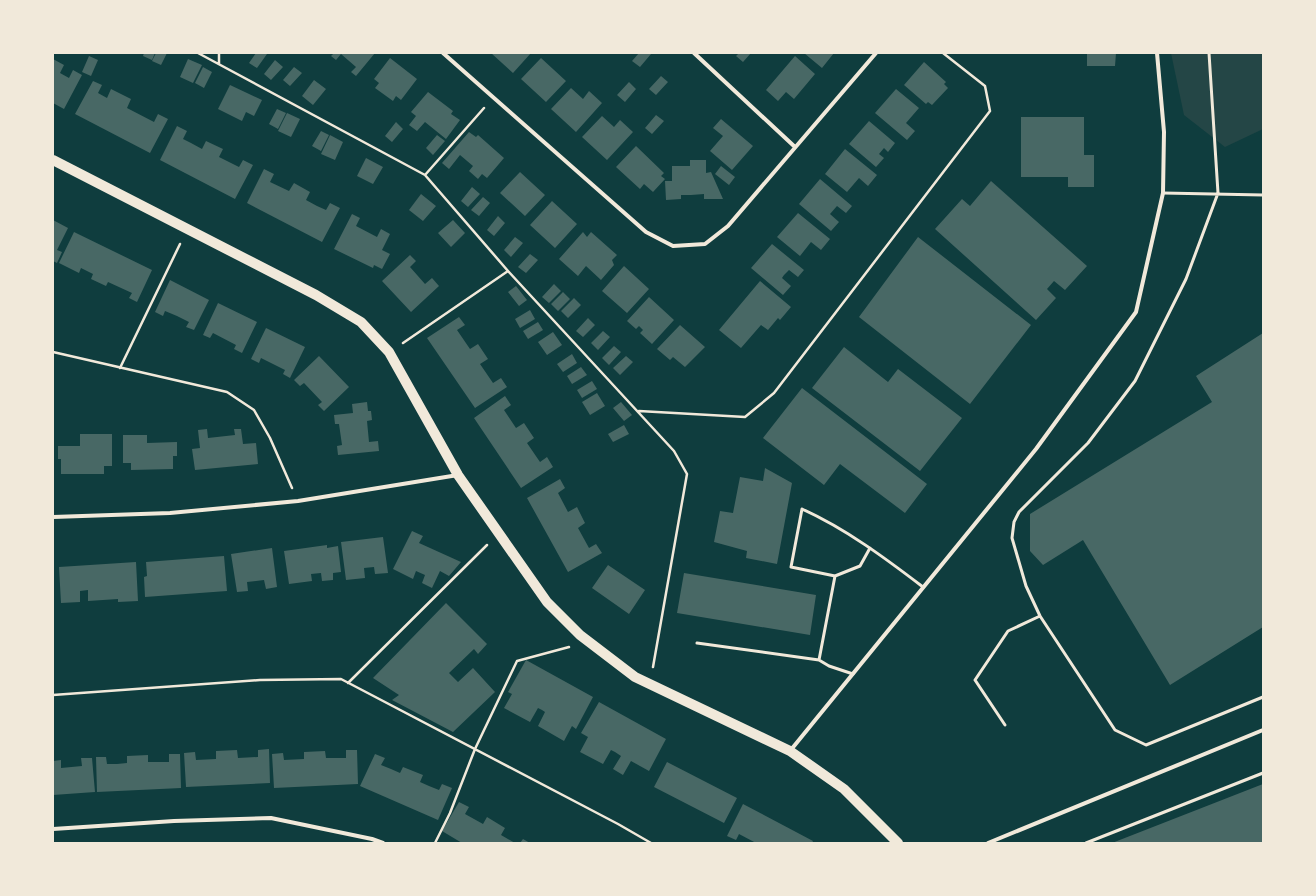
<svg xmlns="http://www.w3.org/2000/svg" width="1316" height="896" font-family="'Noto Serif',serif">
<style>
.green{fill:#244646}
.building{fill:#486865}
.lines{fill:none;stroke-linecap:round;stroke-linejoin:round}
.path{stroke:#f1e9da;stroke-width:2.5}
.service{stroke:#f1e9da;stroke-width:3}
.minor{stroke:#f1e9da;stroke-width:4}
.primary{stroke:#f1e9da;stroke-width:10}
</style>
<rect width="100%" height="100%" fill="#0f3d3e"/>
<!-- green -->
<path class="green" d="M1171 53H1263V129L1225 147 1184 115Z"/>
<!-- building -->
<path class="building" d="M144 53H155L152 60 143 56Z
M156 53H167L161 65 152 61Z
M256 53 267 54 257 68 249 63Z
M334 53H375L356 76 351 72 356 67 341 54 336 60 331 56Z
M491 53H531L513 73Z
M639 53 651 54 640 67 632 61Z
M739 53H751L743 62 736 56Z
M804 53H834L822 68Z
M1087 53H1116L1115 66H1087Z
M89 56 98 60 91 76 82 72Z
M795 56 815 74 794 99 786 92 778 101 766 90Z
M390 58 417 79 401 100 396 96 393 101 375 88 379 83 374 79Z
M541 58 566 81 546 102 521 79Z
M53 59 64 65 60 73 69 78 73 70 82 75 64 109 53 103Z
M188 59 202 65 193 83 180 77Z
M275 60 283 67 271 80 264 74Z
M924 62 946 82 944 84 948 88 932 105 928 102 926 104 904 85Z
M203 67 212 72 204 88 195 83Z
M294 67 302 73 290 86 283 80Z
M661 76 668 82 656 95 649 89Z
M314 80 326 89 313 105 302 96Z
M93 81 102 85 98 93 107 98 111 89 131 99 127 108 154 122 158 114 168 119 150 153 75 114Z
M629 82 636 89 625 102 617 95Z
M230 85 262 100 254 116 246 112 242 121 218 109Z
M571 88 583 99 589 91 602 103 576 132 551 109Z
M896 89 919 108 906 123 915 131 907 140 875 113Z
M428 92 453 111 451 114 460 120 446 139 425 122 417 131 409 125 416 116 411 112Z
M277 109 286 113 278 129 269 124Z
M287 113 300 119 291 137 278 131Z
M656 115 664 121 652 134 645 128Z
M602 116 614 127 620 120 633 132 607 160 582 137Z
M1021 117H1084V155H1094V187H1068V177H1021Z
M721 119 753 146 732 170 710 151 723 136 713 128Z
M869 121 895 143 888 152 884 148 879 154 884 158 876 167 849 144Z
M396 122 403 129 392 142 385 136Z
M177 126 187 131 183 139 191 143 202 149 206 141 223 149 219 157 239 167 243 160 253 165 235 199 160 160Z
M321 131 329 135 321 151 312 146Z
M469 132 476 137 478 135 504 158 487 178 482 174 478 179 469 171 473 166 460 155 449 169 442 163Z
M330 135 343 142 335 160 321 154Z
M437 135 445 141 433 155 426 148Z
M636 146 664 173 661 176 665 179 653 192 644 184 640 189 616 167Z
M845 149 877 175 868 186 859 178 847 192 825 174Z
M366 158 383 167 373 184 357 176Z
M690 160H706V173L711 172 723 199H704V194L691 195H681V199L666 200 665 181H672V166H690Z
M721 166 735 177 729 185 715 174Z
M264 169 274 174 270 182 289 191 294 183 310 192 306 200 317 206 326 210 330 203 340 208 322 242 247 203Z
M520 172 545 195 525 216 500 193Z
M820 179 852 206 846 213 837 206 830 214 839 222 831 231 799 204Z
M991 181 1087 266 1065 290 1054 281 1047 289 1056 298 1036 320 935 229 962 199 970 206Z
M472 187 480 194 468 207 461 201Z
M421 194 436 206 423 221 409 210Z
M483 197 490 203 479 216 471 210Z
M552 201 577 224 555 248 530 225Z
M798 213 830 239 821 250 811 242 800 256 777 237Z
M352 214 360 218 356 226 377 237 381 229 390 234 382 250 390 254 382 269 374 265 373 268 334 249Z
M498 216 505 223 494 236 487 230Z
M53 220 68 228 57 250 62 252 57 263 53 261Z
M453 220 465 233 451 247 438 233Z
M74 232 152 270 137 302 129 298 132 293 108 282 106 286 91 279 93 274 81 268 79 273 59 263Z
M583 232 587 237 591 232 617 255 612 260 614 265 601 280 586 266 578 276 559 259Z
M515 237 523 243 511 257 504 250Z
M918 237 1031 325 970 404 859 317Z
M772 244 804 270 798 277 789 270 784 275 782 278 791 286 783 295 751 268Z
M530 254 538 260 526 273 518 267Z
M410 255 416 261 410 267 425 284 432 278 439 286 411 312 382 281Z
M624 266 649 289 627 313 602 291Z
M170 280 209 300 194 330 186 327 189 322 177 316 165 311 163 316 155 312Z
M760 281 791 307 780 320 778 318 768 330 761 325 741 348 719 330Z
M554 284 561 291 549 303 542 297Z
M516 286 527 300 519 306 508 292Z
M563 292 570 299 558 311 551 304Z
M649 297 674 320 652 344 640 333 643 330 639 326 636 329 627 321Z
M574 298 581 305 568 318 561 311Z
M218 303 257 322 242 353 234 349 236 345 213 333 210 338 203 335Z
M530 310 535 319 520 328 515 319Z
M459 317 465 325 457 330 470 349 478 344 488 359 480 364 493 383 501 378 507 387 475 408 427 338Z
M588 318 595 325 583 337 576 331Z
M538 322 543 330 528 339 523 331Z
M680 325 705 347 685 367 673 357 670 360 657 349Z
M266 328 305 347 290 378 283 374 285 370 261 358 259 363 251 359Z
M603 331 610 337 598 350 591 343Z
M553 332 562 345 547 355 538 342Z
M1263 333V627L1170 685 1083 540 1043 565 1030 551V514L1212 402 1196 376Z
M614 346 621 352 609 365 602 358Z
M844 347 888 382 898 369 962 418 920 471 812 388Z
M572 354 577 363 563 372 557 364Z
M319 356 349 387 324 411 318 405 322 402 304 383 300 386 294 380Z
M626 356 633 362 620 375 613 368Z
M581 367 587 375 572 384 567 376Z
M592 381 597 389 582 398 577 390Z
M802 388 927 484 905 513 840 464 824 485 763 438Z
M597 393 605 406 590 415 582 402Z
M505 396 511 405 504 410 516 428 524 423 534 438 527 443 540 462 547 457 553 467 521 488 474 418Z
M367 402 368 411H371L372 420 367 421 369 442 378 441 379 451 338 455 337 446 342 445 339 424H335L334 415 353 413 352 404Z
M621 402 632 415 624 421 613 408Z
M624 425 629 434 613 442 608 434Z
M207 429 208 438 235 435 234 429H241L243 444 256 443 258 464 195 470 192 449 200 448 198 430Z
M80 434H112V466H104V474H61V459H58V446H80Z
M123 435H147V443L177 442V456H173V469L131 470V463H123Z
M765 468 792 483 777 564 746 558 747 551 714 542 720 511 733 513 740 477 763 481Z
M560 479 565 488 558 493 568 512 577 507 585 523 578 528 589 548 596 544 602 553 568 572 527 498Z
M412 531 423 536 419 543 461 562 449 576 440 571 432 588 422 583 425 575 416 571 413 579 393 569Z
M383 537 388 573 375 574 374 567 364 568 365 578 346 580 341 542Z
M327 545V548L338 546 341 572 333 573V580L322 581 321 573 311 574 312 581 289 584 284 551Z
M272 548 277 587 266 589 264 580 256 581 247 582 248 591 237 592 231 554Z
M224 556 227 591 145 597 144 577 147 576 146 562Z
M136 562 138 601 118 602V599L88 601V590L80 591V602L61 603 59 567Z
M608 565 645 590 629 614 592 588Z
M684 573 816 595 810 635 677 613Z
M446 603 487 644 478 654 474 649 449 673 458 682 473 668 495 692 453 732 392 700 399 695 373 678Z
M526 660 593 697 576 729 572 726 564 741 538 726 545 712 542 710 538 708 530 722 504 708 512 694 508 692Z
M599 702 666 739 649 771 631 761 623 775 613 769 621 756 615 752 611 750 603 764 580 752 588 737 581 733Z
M269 749 270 783 186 787 184 753 195 752 196 760 216 759V751L237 750 238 758 258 757V750Z
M346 750H357L358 784 274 788 272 754 283 753 284 760 304 759V752L325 751 326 758H346Z
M169 754H180L181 788 97 792 96 757H106L107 764H117L127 763V756L148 755V762H169Z
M375 754 385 758 381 765 391 769 400 773 403 767 423 775 420 782 429 786 439 790 442 784 452 788 438 820 360 786Z
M81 758H92L95 792 53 795V761L61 760V768L82 766Z
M667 762 737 798 724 823 654 787Z
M1263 784V843H1112Z
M459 802 469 807 465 814 483 824 487 817 505 828 501 835 515 843H462L442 831Z
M743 804 813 841 812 843H756L739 834 736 840 727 836Z
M523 839 530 843H520Z"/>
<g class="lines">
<!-- path -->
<path class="path" d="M198 53 425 175 508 271 674 451 687 474 653 667
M219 53V64
M425 175 484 108
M403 343 508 271
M53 352 227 392 254 410 270 438 292 488
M120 368 180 244
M639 411 745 417 774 393 990 111 985 86 943 53
M348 683 487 545
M53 695 260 680 341 679 618 824 651 843
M435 843 450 813 475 749 517 661 569 647"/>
<!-- service -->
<path class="service" d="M1209 53 1218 193 1186 279 1135 381 1088 443 1019 512 1014 522 1012 538 1026 586 1040 616 1115 730 1146 745 1263 697
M1163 193 1263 195
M870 548 860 566 835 576 791 567 802 509C846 529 885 558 923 587
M697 643 819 660 829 666 853 674
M819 660 835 576
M1005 725 975 680 1008 631 1040 616
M1086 843 1263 773"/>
<!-- minor -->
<path class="minor" d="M443 53 646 232 673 246 705 244 728 226 876 53
M694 53 795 147
M53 517 170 513 298 501 458 475
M790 751 1036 449 1136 312 1163 193 1164 132 1157 53
M53 829 174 821 271 818 372 839 383 843
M988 843 1263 730"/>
<!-- primary -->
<path class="primary" d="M53 160 316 295 361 322 389 352 458 475 547 602 580 635 635 677 790 751 844 789 898 843"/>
</g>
<!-- border -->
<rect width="1316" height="896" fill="none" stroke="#f1e9da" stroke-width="108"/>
</svg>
